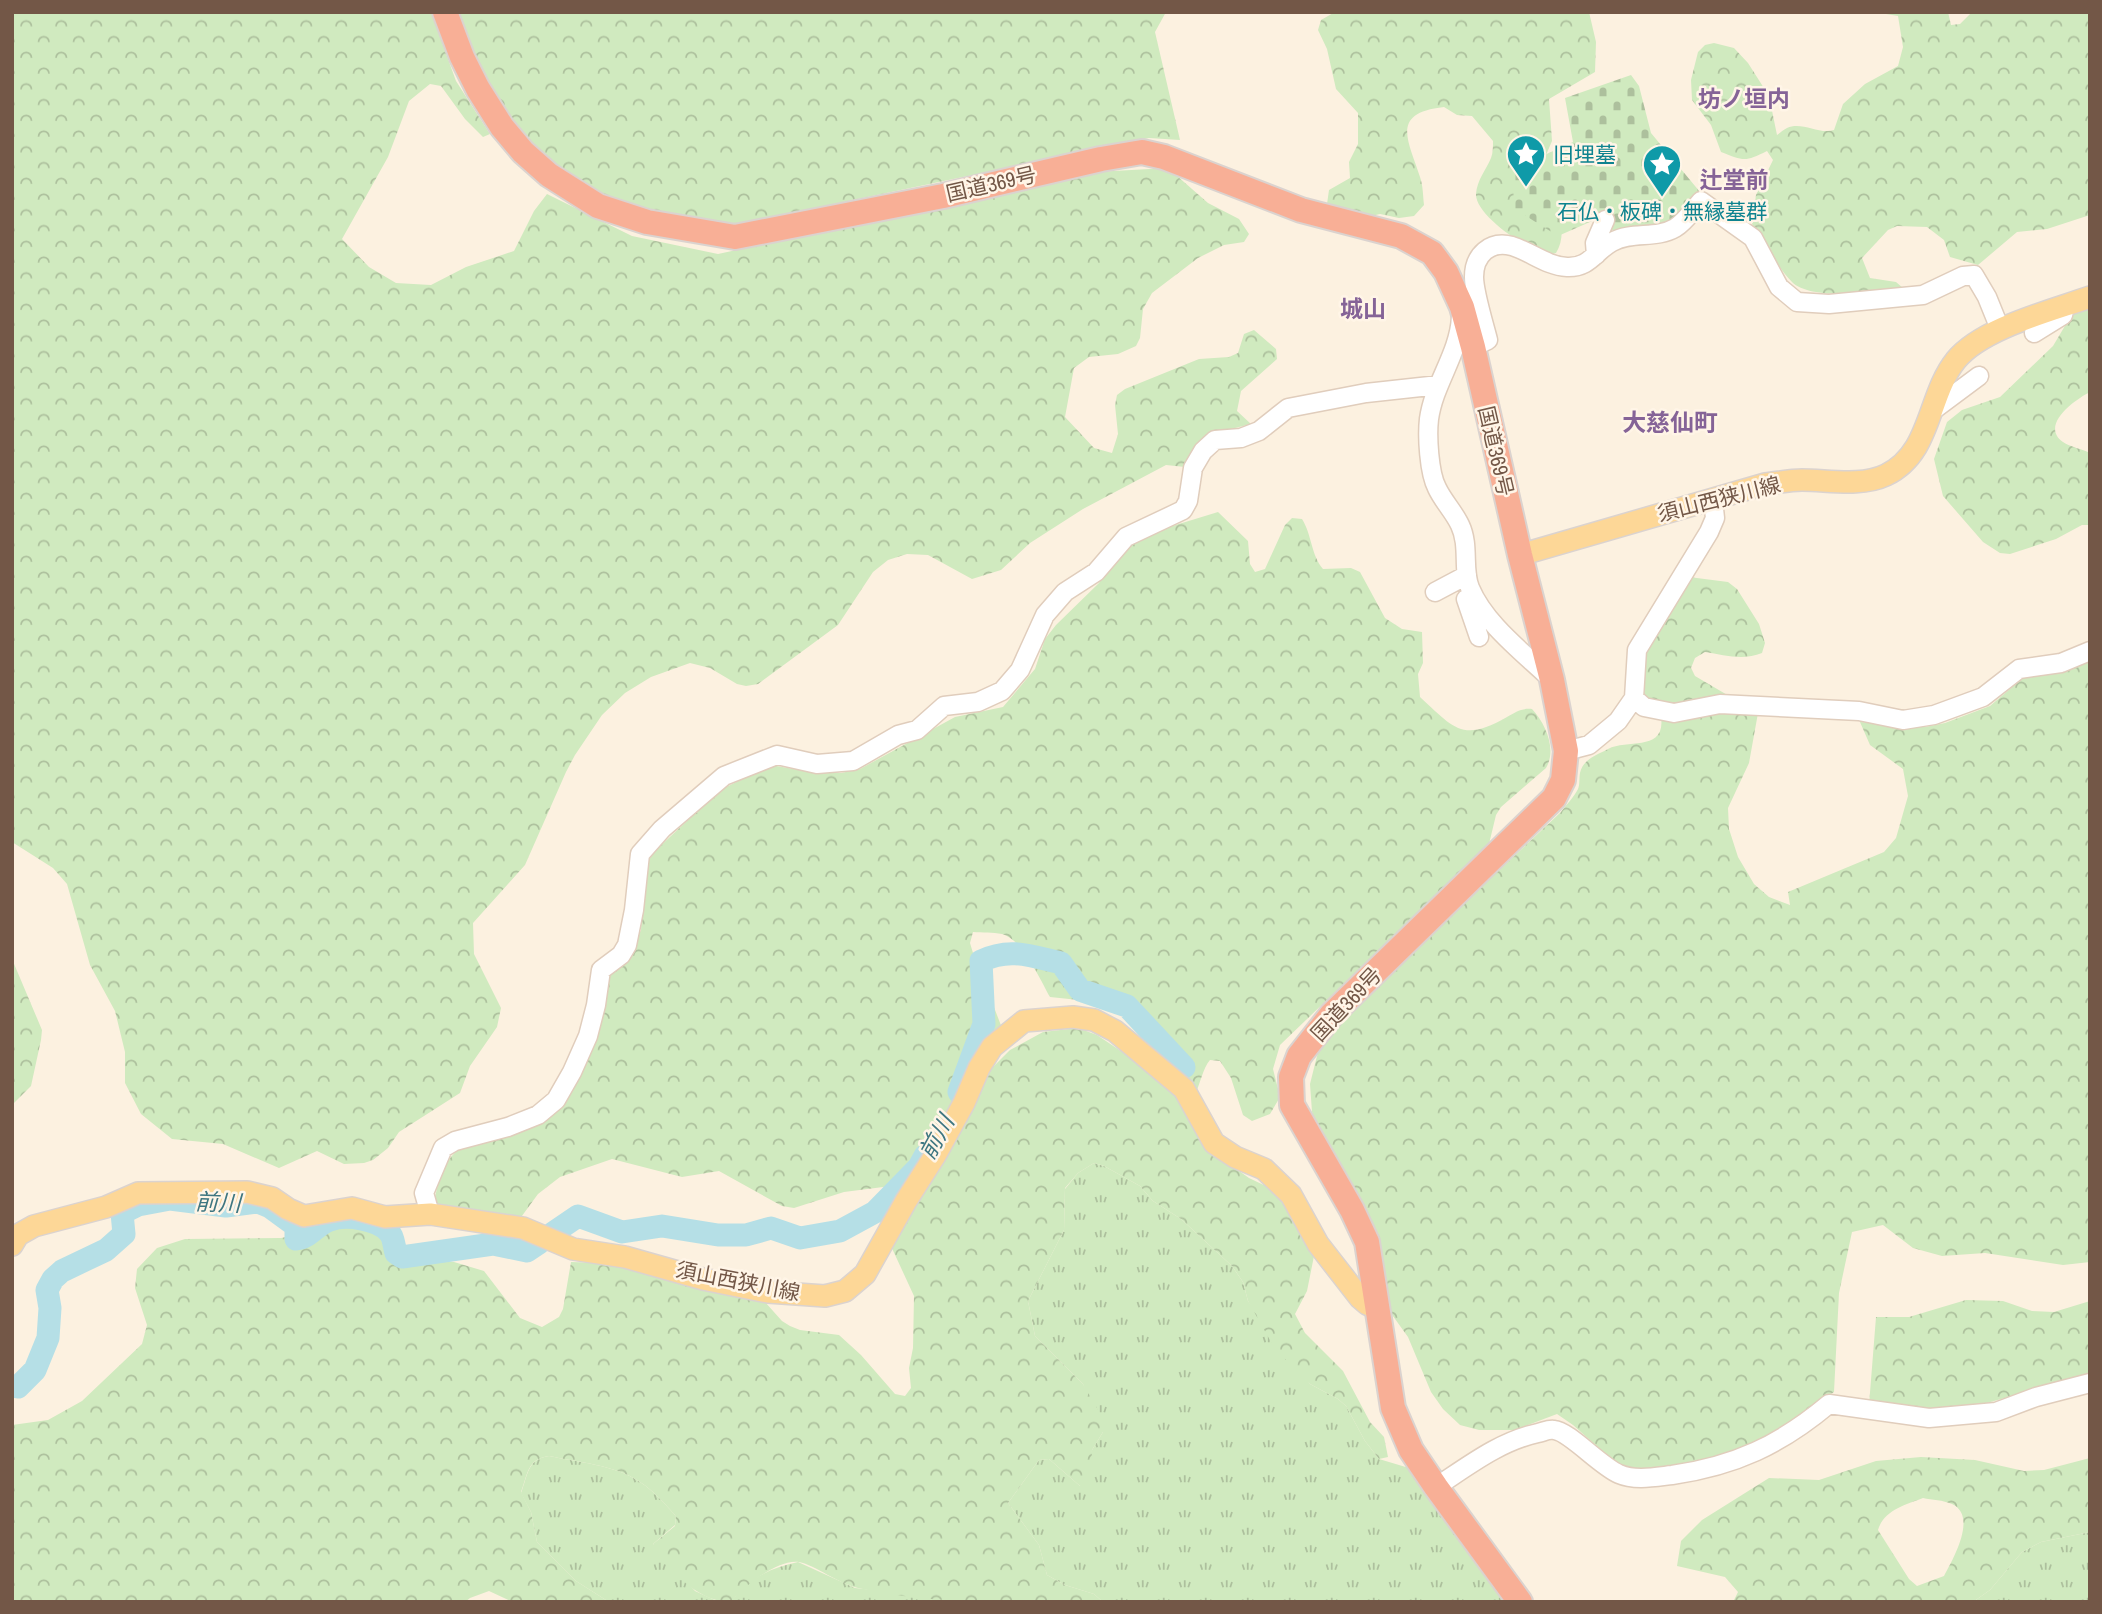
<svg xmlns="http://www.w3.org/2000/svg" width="2102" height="1614" font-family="'Archivo Narrow','Noto Sans JP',sans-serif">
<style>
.grass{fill:url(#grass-tufts)}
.forest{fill:url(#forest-crowns);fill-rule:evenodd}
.cemetery{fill:url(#cemetery-stones)}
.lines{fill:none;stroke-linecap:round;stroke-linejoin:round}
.river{stroke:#b5dfe6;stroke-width:23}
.minor-casing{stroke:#e0cdbc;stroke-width:21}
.major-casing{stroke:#dbd3cf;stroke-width:24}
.highway-casing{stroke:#dbd3cf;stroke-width:28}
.minor{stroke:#fff;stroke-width:18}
.major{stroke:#fdd797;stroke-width:21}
.highway{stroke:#f8af96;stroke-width:24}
.labels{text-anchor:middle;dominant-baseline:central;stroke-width:5;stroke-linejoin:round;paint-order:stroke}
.culture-label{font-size:21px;fill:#0d838f;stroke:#fff5e7;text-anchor:start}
.street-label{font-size:21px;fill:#735747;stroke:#fff5e7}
.neighbourhood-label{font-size:23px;font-weight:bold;fill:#856397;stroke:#fff5e7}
.water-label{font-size:23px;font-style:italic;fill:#3e7681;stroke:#fff5e7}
.quarter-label{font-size:24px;font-weight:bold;fill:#856397;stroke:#fff5e7}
</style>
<defs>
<pattern id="grass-tufts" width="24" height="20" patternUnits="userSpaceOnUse" patternTransform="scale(1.75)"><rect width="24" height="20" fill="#d0eabf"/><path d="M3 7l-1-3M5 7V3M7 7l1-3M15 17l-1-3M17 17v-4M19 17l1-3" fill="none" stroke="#adc09d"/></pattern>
<pattern id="forest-crowns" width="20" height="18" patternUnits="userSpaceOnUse" patternTransform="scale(1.75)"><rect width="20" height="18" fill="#d0eabf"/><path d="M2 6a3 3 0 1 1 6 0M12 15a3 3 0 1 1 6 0" fill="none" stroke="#adc09d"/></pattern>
<pattern id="cemetery-stones" width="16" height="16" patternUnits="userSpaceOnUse" patternTransform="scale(1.75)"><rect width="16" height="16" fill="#d0eabf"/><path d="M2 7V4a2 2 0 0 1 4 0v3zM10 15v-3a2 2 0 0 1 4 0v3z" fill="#adc09d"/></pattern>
</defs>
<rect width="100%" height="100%" fill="#fcf1e0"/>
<!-- grass -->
<path class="grass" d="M1094 1163 1104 1166 1140 1186 1153 1201 1181 1219 1232 1266 1243 1282 1248 1301 1310 1384 1338 1399 1346 1406 1365 1441 1379 1459 1409 1468 1511 1602H1103L1094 1594 1065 1585 1047 1575 1039 1545 1008 1503 1039 1460 1049 1459 1080 1486 1092 1450 1103 1432 1083 1384 1035 1336 1028 1301 1064 1230 1065 1189 1078 1173Z
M549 1456C577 1462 616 1465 640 1482 654 1491 665 1504 676 1516L675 1525 653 1544 695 1591 719 1602H609L576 1581 537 1542 531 1512 521 1493C528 1475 527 1459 549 1456Z
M2090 1532V1602H1973L1990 1590 2022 1552 2041 1542Z
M798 1562 855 1588 979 1602H726C734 1600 737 1593 743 1588 758 1574 778 1566 798 1562Z"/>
<!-- forest -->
<path class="forest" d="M12 12H431L456 81 490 134 483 137 465 119 441 86 430 84 409 101 388 157 342 239 369 267 396 283 431 285 466 267 514 251 534 211 547 194 632 236 718 254 1095 172 1168 168 1208 203 1239 219 1249 234 1244 242 1224 245 1198 258 1152 293 1143 309 1140 338 1136 346 1118 354 1089 357 1074 368 1065 417 1094 448 1112 453 1118 434 1115 405 1117 395 1125 389 1199 359 1229 357 1238 353 1244 334 1254 330 1276 349 1277 359 1241 391 1237 411 1251 424 1223 431 1185 467 1166 465 1083 509 1030 543 1001 570 972 579 928 555 907 554 888 560 873 572 838 625 758 684 746 686 737 684 710 668 690 663 651 677 625 693 602 715 575 755 566 772 525 865 473 923 474 954 501 1008 497 1027 470 1066 460 1093 399 1132 388 1148 373 1160 364 1163 344 1164 317 1151 279 1168 223 1144 172 1139 141 1114 125 1083V1052L115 1011 90 965 67 884 53 868 12 842Z
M452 12H1166L1155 32 1180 140 1149 138 728 226 645 215 595 198 531 150 502 114Z
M1335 12H1589L1596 42 1595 72 1549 99 1552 141 1540 169C1550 194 1572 227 1556 253 1552 254 1548 255 1545 254 1526 249 1475 215 1476 194 1477 180 1486 170 1491 158 1493 153 1493 146 1493 141L1472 116 1457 115 1444 107C1390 113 1408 140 1420 177 1423 185 1423 196 1424 205L1414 216 1399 218 1380 214 1359 219 1339 214 1327 204 1329 190 1350 178 1349 162 1358 144V113L1336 89 1327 49 1318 30 1321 20Z
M1874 12H1948L1951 25 1960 24 1972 12H2090V215L2047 229 2017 232 1978 265 1950 257 1944 240 1927 227 1897 226 1888 230 1862 258 1870 278 1896 282 1903 288C1878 293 1811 301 1792 282 1775 265 1767 242 1752 224L1756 195 1773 160 1767 151C1745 162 1744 161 1721 152L1711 125 1692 100 1691 80 1698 52 1705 45 1714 43 1734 48 1748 63 1769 96 1777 135C1780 133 1783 130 1787 128 1802 121 1819 135 1834 130L1843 104 1865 84 1898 66 1903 47 1898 16Z
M2090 307V392C2076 399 2039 425 2063 442 2070 447 2082 449 2090 453V525H2082L2056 539 2010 554 2000 553 1983 542 1943 496 1934 459 1947 422 1962 410 2000 397 2053 346 2072 314Z
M1218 512 1248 541 1250 564 1255 572 1265 569 1285 525 1292 518 1302 519C1312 535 1311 555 1323 569L1351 568 1360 572 1385 618 1402 629 1422 632 1423 663 1418 674 1420 697C1454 728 1462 743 1507 717 1516 712 1521 708 1532 709 1546 724 1557 750 1546 768L1501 807 1496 815 1489 844 1280 1045 1273 1069 1280 1097 1270 1114 1252 1121 1243 1115 1231 1078 1220 1061 1210 1060C1203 1068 1200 1084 1195 1095L1151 1052 1156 1043 1154 1033 1144 1018 1098 1002 1050 997C1040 979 1022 939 1002 934 993 932 982 933 973 932L970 943 973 953 1002 1028 955 1094 945 1123 909 1176 891 1186 844 1192 794 1208 782 1206 719 1171 682 1177 612 1159 560 1177 538 1194 519 1220 432 1211C438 1186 440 1162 462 1147L552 1112 577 1083 604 1007 610 972 631 951 641 930 644 866 656 850 720 790 771 765 810 772 841 773 860 769 955 717 1003 707 1035 669 1045 639 1056 625 1099 583 1112 560 1143 535Z
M1689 577 1728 582 1737 589 1759 624 1765 643 1762 653C1743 661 1724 655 1705 652L1695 658 1691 668 1695 676 1758 713 1749 763 1728 808 1729 829 1738 857 1754 884 1769 897 1790 905 1788 892 1884 852 1896 838 1908 796 1903 769 1870 745 1860 722 1925 727 1945 723 1990 706 2024 677 2090 658V1262L2063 1265 1985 1253 1942 1256 1913 1248 1883 1225 1852 1232 1839 1293 1834 1392 1814 1405 1801 1420 1758 1445 1680 1466 1637 1472 1618 1465 1573 1425 1557 1414 1515 1430H1479L1460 1425 1443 1409 1431 1392 1408 1337 1390 1312 1377 1237 1322 1138 1312 1112 1310 1084 1317 1056 1329 1030 1561 812C1566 805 1574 797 1578 789 1580 785 1579 778 1580 773 1583 759 1597 755 1608 749 1628 739 1666 752 1661 717L1654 711 1642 691 1645 650Z
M12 959 42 1030 41 1040 31 1086 12 1105Z
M1078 1028 1097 1035 1149 1070 1183 1104 1208 1149 1249 1178 1274 1190 1283 1200 1311 1247 1314 1256 1307 1291 1295 1314 1305 1333 1343 1371 1370 1422 1384 1437 1388 1457 1379 1459 1365 1441 1346 1406 1338 1399 1310 1384 1275 1349 1248 1301 1243 1282 1232 1266 1181 1219 1153 1201 1140 1186 1104 1166 1094 1163 1078 1173 1065 1188 1064 1230 1028 1301 1035 1336 1083 1384 1105 1422 1103 1432 1092 1450 1090 1482 1080 1486 1049 1459 1039 1460 1008 1503 1039 1545 1047 1575 1065 1585 1094 1594 1103 1602C1022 1602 937 1606 858 1588 839 1584 815 1565 799 1562 777 1559 744 1587 731 1601 701 1605 666 1568 653 1544L675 1526 676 1516C665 1504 654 1491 640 1482 616 1465 577 1462 549 1456 527 1459 528 1474 521 1492L531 1512 537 1542 576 1581 609 1602H513L489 1591 470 1598 465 1602H12V1425L48 1420 82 1401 142 1344 147 1325 135 1288 137 1269 157 1248 185 1239 281 1238 350 1224 360 1225 413 1258 454 1262 484 1271 520 1318 542 1327 559 1317 563 1309 571 1262 634 1264 765 1302 782 1321 790 1326 800 1330 839 1335 861 1355 895 1394 905 1396 911 1388 909 1368 913 1348 914 1296 890 1244 990 1070 1010 1050 1043 1032Z
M1966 1300 2003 1301 2032 1311 2054 1312 2090 1301V1380L2047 1386 1962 1410 1869 1405 1876 1317H1909Z
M1921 1457 1975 1460 2024 1471 2044 1470 2090 1458V1532L2041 1542 2022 1552 1990 1590 1973 1602H1733L1738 1592 1725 1577 1677 1566 1681 1541 1702 1520 1769 1478 1819 1480 1876 1461ZM1923 1498C1932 1500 1943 1500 1952 1504 1978 1516 1953 1559 1944 1576L1917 1586 1909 1579 1878 1530C1884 1510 1905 1505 1923 1498Z"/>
<!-- cemetery -->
<path class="cemetery" d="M1631 75 1639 86 1651 133 1700 192 1671 222 1618 235 1599 218 1558 236 1515 209 1511 170 1573 142 1565 98Z"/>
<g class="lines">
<!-- river -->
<path class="river" d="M959 1092 984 1024 981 961C1010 947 1031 956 1061 963L1080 990 1127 1006 1184 1067
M553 1233 578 1216 622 1232 662 1226 718 1235H746L771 1228 800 1238 840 1231 875 1212 919 1167 925 1156
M12 1386 18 1387 35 1370 48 1338 50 1308 47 1290 53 1279 62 1271 106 1250 124 1234 122 1213 138 1205 170 1199 226 1206 258 1202 270 1207 296 1226V1239C310 1238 317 1224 330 1220 346 1214 378 1219 389 1232 394 1237 394 1247 396 1253L402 1257 493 1244 527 1251 539 1243"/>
<!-- minor casing -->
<g class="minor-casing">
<path id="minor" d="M1596 255 1595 243 1605 220
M1461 317C1459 354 1434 383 1429 419 1427 436 1429 473 1437 488 1443 501 1454 512 1460 525 1470 546 1462 569 1470 588 1485 624 1524 653 1552 680
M2034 333 2063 315 2065 306
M1473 347 1488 340C1484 324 1474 292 1474 277 1474 255 1490 240 1512 246 1531 252 1547 266 1567 267 1590 268 1595 251 1612 242 1632 231 1656 239 1675 228 1685 222 1693 210 1701 201L1753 238 1779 287 1797 302 1829 304 1923 295 1963 276 1974 275 1987 297 2000 329
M1932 411 1979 376
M1435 592 1467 575
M1466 599 1479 637
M1634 698 1644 707 1674 713 1720 704 1859 711 1903 720 1934 715 1983 697 2019 669 2061 663 2090 651
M1566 751 1589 745 1618 721 1634 698 1637 650 1709 532 1715 518 1713 500
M430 1214 424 1193 443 1148 455 1141 508 1127 538 1115 556 1100 572 1072 588 1036 596 1005 601 970 621 955 627 945 634 910 640 854 662 829 724 776 777 755 817 764 853 761 898 735 917 730 944 706 978 702 1002 691 1020 670 1045 615 1065 592 1096 572 1126 537 1183 510 1188 501 1193 468 1203 451 1215 440 1241 438 1259 431 1288 408 1366 393 1439 385
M1436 1487C1468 1466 1500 1441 1538 1433 1543 1432 1549 1429 1554 1430 1569 1431 1600 1466 1619 1474 1635 1481 1655 1477 1672 1475 1735 1466 1780 1445 1829 1404L1929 1418 1996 1412 2036 1397 2090 1383"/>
</g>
<!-- major casing -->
<g class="major-casing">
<path id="major" d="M1520 555 1765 484C1777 483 1789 480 1802 480 1828 480 1861 487 1886 475 1932 453 1927 396 1956 360 1982 328 2051 311 2090 297
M12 1245 18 1235 34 1226 106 1207 138 1193 247 1192 272 1198 288 1209 304 1216 352 1208 385 1217 430 1214 523 1228 573 1249 625 1257 703 1279 768 1292 825 1296 845 1291 865 1274 906 1201 936 1154 964 1103 979 1068 992 1047 1024 1021 1073 1017 1094 1020 1115 1031 1184 1089 1214 1143 1235 1157 1264 1169 1291 1195 1318 1244 1360 1298 1367 1304 1378 1309"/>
</g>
<!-- highway casing -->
<g class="highway-casing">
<path id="highway" d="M445 12 462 57 478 89 502 127 523 152 549 175 598 206 647 222 735 237 943 196 1101 159 1142 152 1164 157 1301 210 1401 236 1432 253 1446 272 1462 307 1473 347 1520 555 1552 680 1566 751 1563 780 1554 798 1332 1014 1299 1056 1291 1077 1292 1105 1352 1210 1367 1242 1393 1408 1411 1450 1436 1487 1520 1602"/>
</g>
<!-- minor -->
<use href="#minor" class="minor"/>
<!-- major -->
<use href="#major" class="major"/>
<!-- highway -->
<use href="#highway" class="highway"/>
</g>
<!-- icons -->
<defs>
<g id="sight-pin" transform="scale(2.0125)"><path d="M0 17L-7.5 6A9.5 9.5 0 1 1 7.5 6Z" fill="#0f9aa8" stroke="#fff5e7"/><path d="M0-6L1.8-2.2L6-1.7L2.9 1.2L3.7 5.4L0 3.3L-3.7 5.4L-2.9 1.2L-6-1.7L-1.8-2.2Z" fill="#fff"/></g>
</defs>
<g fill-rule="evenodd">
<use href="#sight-pin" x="1526" y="154"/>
<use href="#sight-pin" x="1662" y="164"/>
</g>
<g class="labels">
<!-- culture labels -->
<g class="culture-label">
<text x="1553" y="154">旧埋墓</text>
<text x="1662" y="211" text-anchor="middle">石仏・板碑・無縁墓群</text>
</g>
<!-- street labels -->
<g class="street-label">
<text transform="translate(991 184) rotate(-13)">国道369号</text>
<text transform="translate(1496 451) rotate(77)">国道369号</text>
<text transform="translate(1719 499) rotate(-14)">須山西狭川線</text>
<text transform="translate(1346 1004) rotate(-47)">国道369号</text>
<text transform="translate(738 1281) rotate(11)">須山西狭川線</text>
</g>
<!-- neighbourhood labels -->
<g class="neighbourhood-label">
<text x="1744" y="98">坊ノ垣内</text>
<text x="1734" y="179">辻堂前</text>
<text x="1363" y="308">城山</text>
</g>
<!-- water labels -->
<g class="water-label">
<text transform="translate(936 1137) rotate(-61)">前川</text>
<text transform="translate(218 1202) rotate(2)">前川</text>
</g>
<!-- quarter labels -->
<g class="quarter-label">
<text x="1670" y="422">大慈仙町</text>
</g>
</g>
<!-- border -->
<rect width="2102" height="1614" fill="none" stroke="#735747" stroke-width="28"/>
</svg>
